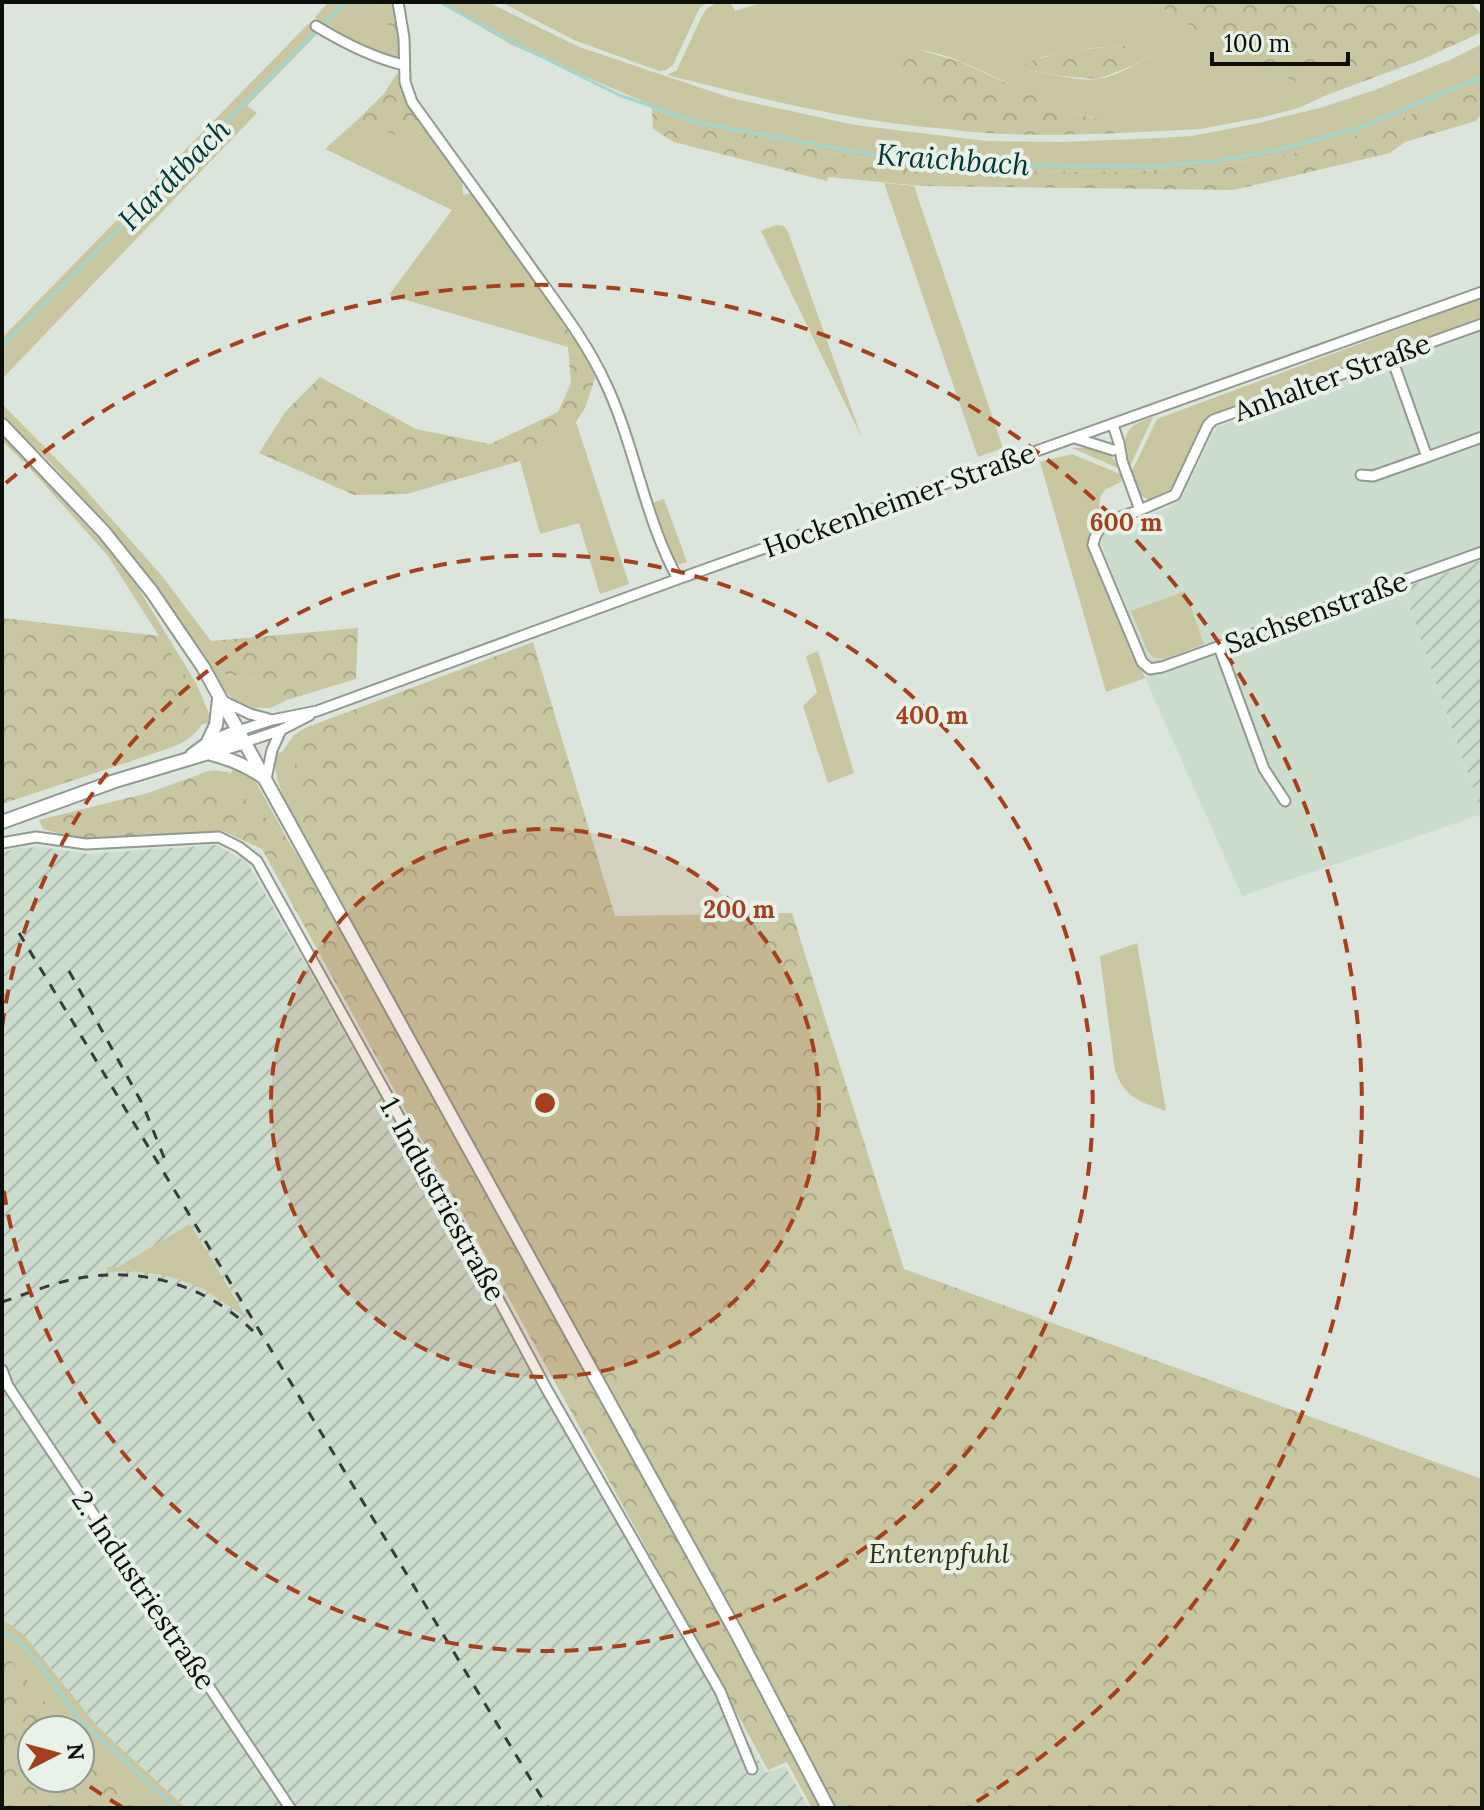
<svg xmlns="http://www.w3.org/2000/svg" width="1484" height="1810" font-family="Lora,serif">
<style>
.built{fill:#ccdccd}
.industrial{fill:url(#industrial-furrows)}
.green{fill:#c9c6a2;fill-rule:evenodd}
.forest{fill:url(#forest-crowns)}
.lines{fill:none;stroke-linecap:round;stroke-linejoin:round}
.stream{stroke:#9fd7d2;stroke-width:3}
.minor-casing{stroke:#909a91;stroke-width:13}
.major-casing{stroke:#909a91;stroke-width:16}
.minor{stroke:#fff;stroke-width:9}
.major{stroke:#fff;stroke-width:12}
.rail{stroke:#383c38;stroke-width:3;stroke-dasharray:10 10;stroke-linecap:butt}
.ring{fill:none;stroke:#a63f1c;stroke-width:4;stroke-dasharray:14 10}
.labels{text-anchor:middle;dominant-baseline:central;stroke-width:8;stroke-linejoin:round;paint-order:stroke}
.street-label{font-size:28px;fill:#0b0e0b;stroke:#e8f2e9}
.park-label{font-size:28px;font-style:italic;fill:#34300d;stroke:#e8f2e9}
.water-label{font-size:30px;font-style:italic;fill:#003633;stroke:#e8f2e9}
.centre{fill:#a63f1c;stroke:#e8f2e9;stroke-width:4}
.ring-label{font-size:24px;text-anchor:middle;font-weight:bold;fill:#a63f1c;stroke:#e8f2e9;stroke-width:8;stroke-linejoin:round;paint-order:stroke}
</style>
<defs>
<pattern id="industrial-furrows" width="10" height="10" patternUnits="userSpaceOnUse" patternTransform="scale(2)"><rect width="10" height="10" fill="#ccdccd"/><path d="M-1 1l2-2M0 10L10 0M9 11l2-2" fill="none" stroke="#aebcaf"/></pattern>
<pattern id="forest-crowns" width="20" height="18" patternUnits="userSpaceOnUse" patternTransform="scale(2)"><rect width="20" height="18" fill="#c9c6a2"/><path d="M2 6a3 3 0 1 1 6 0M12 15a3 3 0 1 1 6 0" fill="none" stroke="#aba98a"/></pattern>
</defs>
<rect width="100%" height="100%" fill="#dbe5db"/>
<!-- built -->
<path class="built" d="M1482 331V547L1399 577 1482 814 1242 896 1145 678 1153 674 1101 544 1102 535 1107 530 1171 507 1176 503 1182 497 1216 427Z"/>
<!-- industrial -->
<path class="industrial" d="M1482 560V814L1403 588Z
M216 845 247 862 766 1773 785 1766 809 1808H186L98 1727 23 1634 2 1619V853L17 848 41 847 87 854Z"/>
<!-- green -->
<path class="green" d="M329 2H379C388 16 391 42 394 59L330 34 315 17Z
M438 2H488L579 47 731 98 855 125 986 141 1063 142 1159 138 1192 136 1254 124 1320 108 1375 90 1452 59 1482 44V85L1372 131 1290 154 1202 167 1125 172 1009 171 855 157 675 118 652 109 649 104 512 45Z
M501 2H707L699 9 673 65 666 70 659 71 574 40Z
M718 2H730L735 11 764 2H1154L1229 52 1327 95 1298 108 1264 117 1200 129 1121 133 1120 128C1095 117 1069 112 1044 101 1002 83 947 46 900 49L895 63 948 129C852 122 760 98 667 75L677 70 701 18 707 8ZM1124 46 1156 51C1140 63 1119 75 1099 79 1081 82 1048 74 1029 70L1041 57 1091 48Z
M308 24 318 33 247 106 257 113 2 379V338Z
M355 122 411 140 427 128 462 176 463 195 474 193 562 319 568 347 389 295 452 210 325 149Z
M884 183 914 186 1003 448 978 457Z
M776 225 784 226 788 232 862 438 761 231Z
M1482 298V318L1210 415 1201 427 1171 490 1167 495 1148 500 1140 495 1131 473 1157 419Z
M2 404 76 479 162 576 211 641 221 673 276 684 287 700 270 708H253L249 711 241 707 225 691 205 655 126 548 51 463 2 417Z
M1153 417 1130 466C1122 436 1122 427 1153 417Z
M576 422 629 584 600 594 579 523 540 534 520 461 545 446Z
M2 431 89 522 123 563 196 683 208 711 211 723 202 724C193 738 183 743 167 749L196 694 108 556 27 465 2 441Z
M1091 447C1104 449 1114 456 1118 468L1072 448Z
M1072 454 1120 474 1122 477 1121 482C1116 485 1108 487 1104 491 1097 499 1101 508 1099 516 1097 528 1088 528 1089 546L1145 678 1106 692 1040 462Z
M664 499 687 562 673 566 652 503Z
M1185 591 1204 644 1164 659 1154 658 1147 650 1131 611Z
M818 651 854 773 828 783 803 706 817 692 806 656Z
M305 728 297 750 305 802 301 815 308 841C293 814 272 786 275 753L282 752 294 735Z
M235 765 256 782 286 837 244 797 198 775C210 769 218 770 231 773Z
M1137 943 1166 1110V1111C1139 1101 1126 1099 1115 1071L1100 956Z
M190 1224 246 1317C233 1310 221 1299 208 1292 179 1275 141 1269 108 1272L107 1267H118Z
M2 1619 23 1634 98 1727 186 1808H156L114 1788 80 1745V1730H68L7 1656 2 1652Z"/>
<!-- forest -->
<path class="forest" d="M379 2H395L400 59H394C391 42 388 16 379 2Z
M1154 2H1470L1482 15V32L1421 60 1327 95 1229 52Z
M1124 46 1157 51 1134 65 1098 79 1060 76 1029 70 1024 64C1056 51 1090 48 1124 46Z
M913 48 961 62 1045 101 1082 115 1103 121 1120 128 1121 133C1063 135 1005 137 948 129L895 63 896 53 901 49Z
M397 73 405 100 427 128 411 140 355 122 384 94Z
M1482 85V112L1476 121 1405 142 1390 153 1234 190 922 186 828 177 827 181 674 142 653 129 652 109 675 118 855 157 1009 171 1125 172 1202 167 1290 154 1372 131Z
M562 319 590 360 595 378 585 408 576 422 545 446 520 461 407 494 354 495 259 453 286 411 320 377 416 429 490 444 558 412 571 383 568 347Z
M2 618 160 636 197 694 167 749 2 804Z
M358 628 356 679 287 700 276 684 221 673 211 641Z
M533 642 615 916 792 913 904 1269 1482 1479V1808H812L787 1762 768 1770 262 849 223 831 196 835 85 841 43 829 39 820 148 793 198 775 244 797 286 837 310 876 321 869 308 841 301 814 305 802 292 784 297 750 305 728Z
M2 1652 7 1656 68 1730H32V1778H80V1745L114 1788 156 1808H2Z"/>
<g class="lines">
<!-- stream -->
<path class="stream" d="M440 2 526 49 619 95 700 123 875 155 1010 165 1150 167 1223 160 1278 150 1362 127 1482 77
M2 346 346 2
M2 1631 20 1642 42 1668 79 1719 176 1808"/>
<!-- minor casing -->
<g class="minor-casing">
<path id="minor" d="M398 2 404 38 405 82 412 102C452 157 491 211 530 266 557 304 587 342 606 384 635 446 645 520 678 579
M316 26C344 43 373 58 404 65
M1391 356 1427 457 1482 437
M1113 425 1119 443 1122 461 1140 510 1175 495 1208 425 1213 420 1482 324
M1075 438 1113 450
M1361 475 1373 476 1427 457
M1140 510C1118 519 1097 519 1093 545L1142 662 1150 669 1162 667 1482 552
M1219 647 1264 769 1285 801
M223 701 250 714 269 719
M238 731 272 720 317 711 678 579 1482 292
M245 742 281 730 310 715
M266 779 272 750 281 730
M2 843 36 837 86 844 219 837 239 847 257 861 442 1194 546 1388 720 1691 752 1769
M2 1370 8 1386 290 1808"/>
</g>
<!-- major casing -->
<g class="major-casing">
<path id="major" d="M2 425 104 532 152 592 203 667 736 1632 828 1808
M207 744 216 725 219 699
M211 754C231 759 246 765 263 777
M192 755 207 744 238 731
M2 822 115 781 245 742"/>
</g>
<!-- minor -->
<use href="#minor" class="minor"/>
<!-- major -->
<use href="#major" class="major"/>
<!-- rail -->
<path class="rail" d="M19 933 548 1808
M69 971 143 1105 165 1160
M2 1302C29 1293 57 1281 86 1277 147 1268 209 1287 253 1331"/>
</g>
<!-- distance rings -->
<circle cx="545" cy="1103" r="274" fill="#a63f1c" fill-opacity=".12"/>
<g class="ring">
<circle cx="545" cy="1103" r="274"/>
<path d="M2 1027A548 548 0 1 1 2 1179"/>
<path d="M122 1807A821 821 0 0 1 80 1780M6 483A821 821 0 1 1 968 1807"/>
</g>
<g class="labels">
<!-- street labels -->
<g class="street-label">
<text transform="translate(1332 377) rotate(-20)">Anhalter Straße</text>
<text transform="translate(899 500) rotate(-20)">Hockenheimer Straße</text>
<text transform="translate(1316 612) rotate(-20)">Sachsenstraße</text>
<text transform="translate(443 1199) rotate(61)">1. Industriestraße</text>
<text transform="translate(144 1590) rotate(56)">2. Industriestraße</text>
</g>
<!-- park labels -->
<g class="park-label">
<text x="939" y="1553">Entenpfuhl</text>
</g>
<!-- water labels -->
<g class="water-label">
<text transform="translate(953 159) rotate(4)">Kraichbach</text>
<text transform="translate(174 174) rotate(-45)">Hardtbach</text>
</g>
</g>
<circle cx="545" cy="1103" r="12" class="centre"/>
<g class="ring-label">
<text x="1126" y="531">600 m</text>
<text x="932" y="724">400 m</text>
<text x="739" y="918">200 m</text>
</g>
<!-- border -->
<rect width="1484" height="1810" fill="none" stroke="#0b0e0b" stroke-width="8"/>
<!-- north arrow -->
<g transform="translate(56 1754) rotate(84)"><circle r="38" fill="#e8f2e9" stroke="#909790" stroke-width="2"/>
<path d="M0-6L14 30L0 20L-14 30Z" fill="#a63f1c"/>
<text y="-12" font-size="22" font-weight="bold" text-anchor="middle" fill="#0b0e0b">N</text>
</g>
<!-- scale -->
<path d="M1212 52v12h136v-12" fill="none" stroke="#0b0e0b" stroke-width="4"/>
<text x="1224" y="52" font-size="24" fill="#0b0e0b" stroke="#e8f2e9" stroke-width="6" paint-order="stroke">100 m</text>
</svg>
